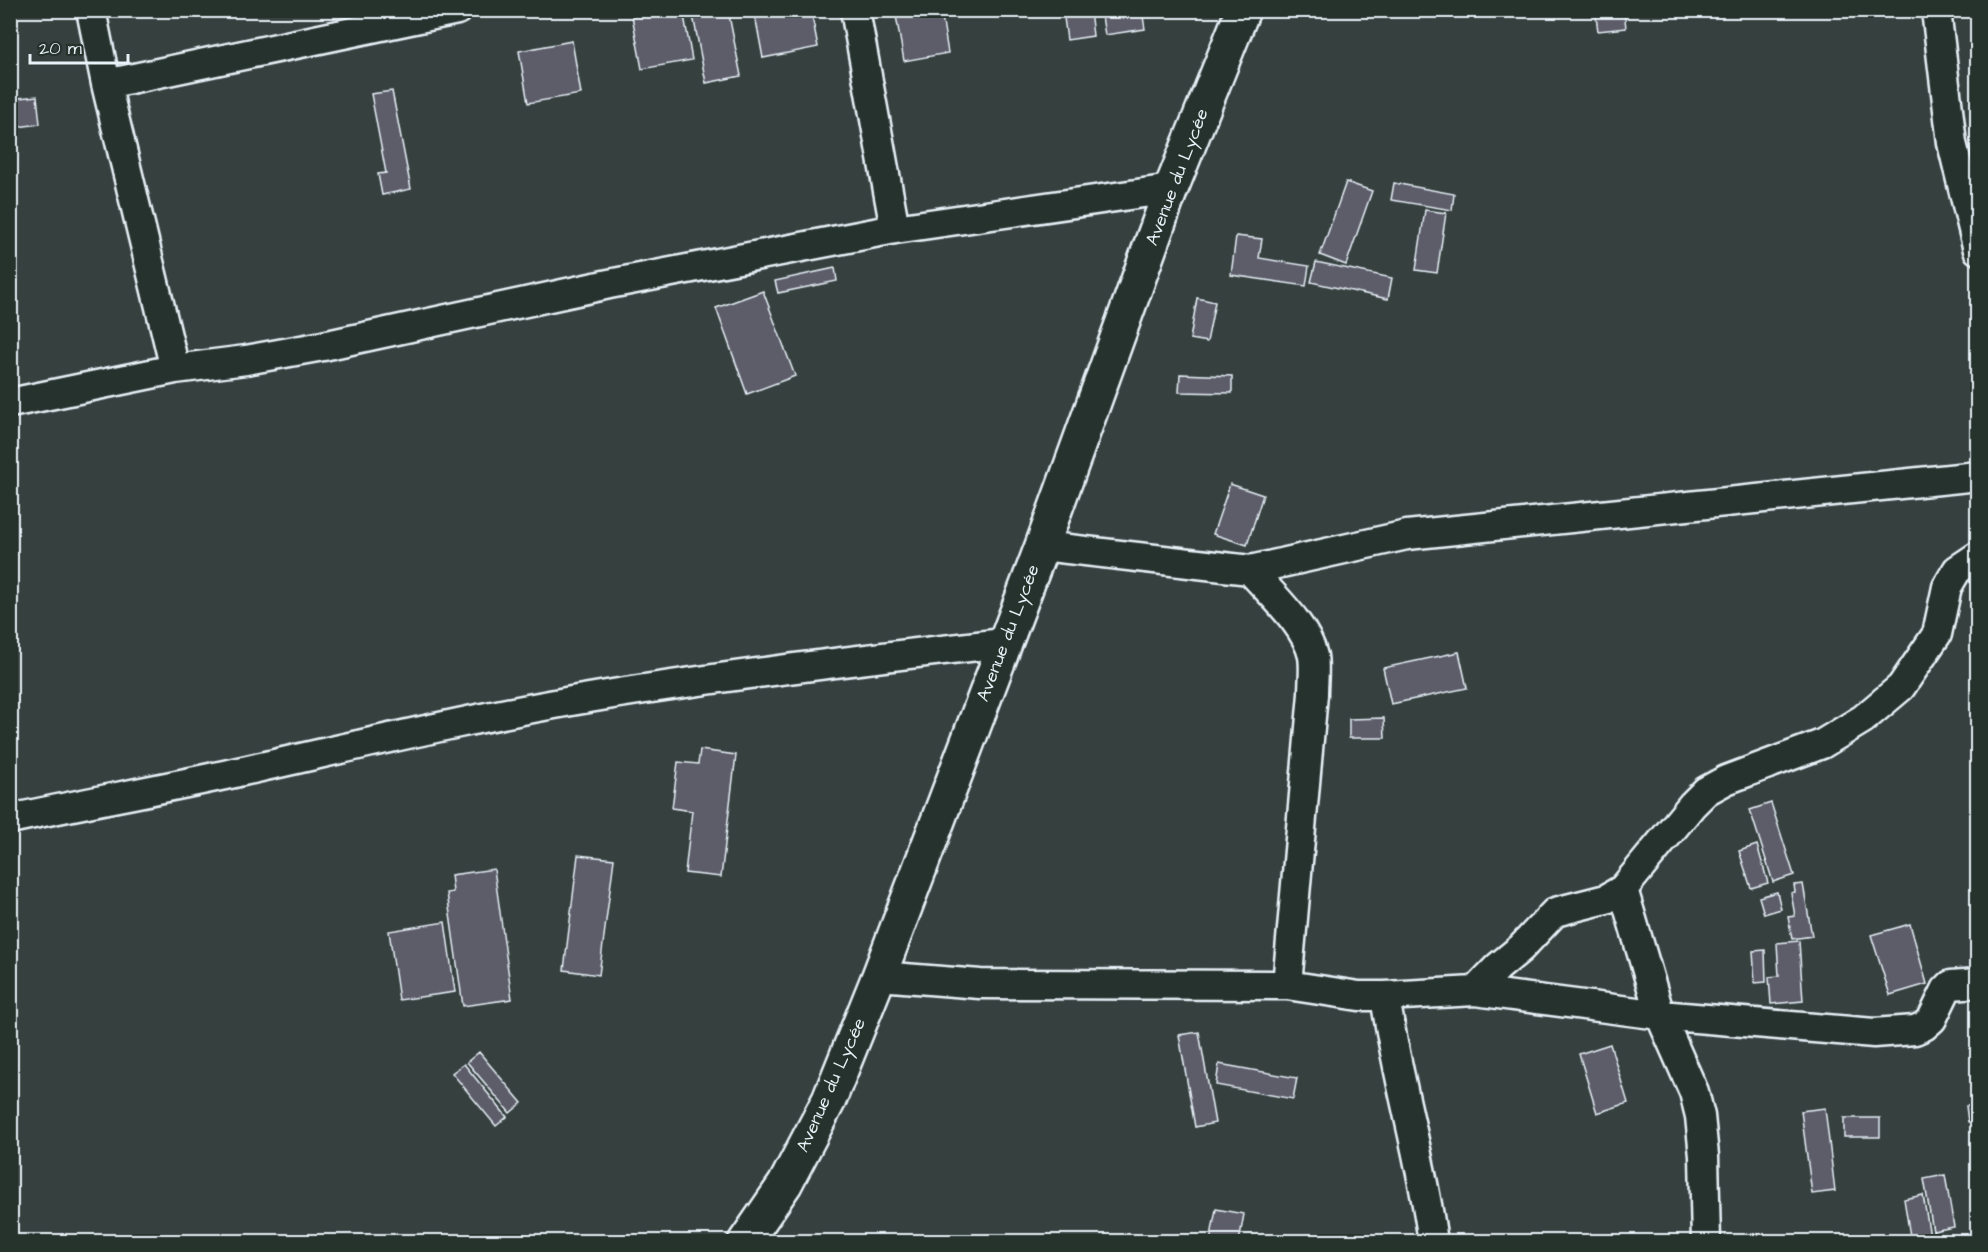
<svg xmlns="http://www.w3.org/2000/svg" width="1988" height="1252" font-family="'Architects Daughter',sans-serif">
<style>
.building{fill:#5d5d6a;stroke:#e8f1f8;stroke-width:1.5}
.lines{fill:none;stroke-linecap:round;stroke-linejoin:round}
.minor-casing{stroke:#e8f1f8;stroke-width:33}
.secondary-casing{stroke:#e8f1f8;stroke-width:38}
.minor{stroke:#26332d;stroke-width:28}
.secondary{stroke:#26332d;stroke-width:33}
.labels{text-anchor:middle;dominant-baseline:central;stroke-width:4.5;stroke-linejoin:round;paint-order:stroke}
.street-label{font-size:18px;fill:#e8f1f8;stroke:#26332d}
</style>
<rect width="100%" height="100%" fill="#36403f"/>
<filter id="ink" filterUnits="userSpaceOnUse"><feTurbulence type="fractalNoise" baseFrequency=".0167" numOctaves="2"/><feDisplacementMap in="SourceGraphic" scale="12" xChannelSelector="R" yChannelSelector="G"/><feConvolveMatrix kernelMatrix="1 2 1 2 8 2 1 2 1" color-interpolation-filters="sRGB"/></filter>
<g filter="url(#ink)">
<!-- building -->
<path class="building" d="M659 10H683L692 60 642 69 632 16Z
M692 10H728L741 76 706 83Z
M754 10H811L818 47 763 58Z
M895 10H941L948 53 904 61Z
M1063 10H1090L1093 36 1067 40Z
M1101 10H1142L1145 29 1105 35Z
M1595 10H1624L1626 28 1598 31Z
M572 41 581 94 528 103 519 51Z
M392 91 411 189 382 195 378 174 386 173 371 94Z
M37 96 40 124 10 128V99Z
M1346 182 1372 191 1346 265 1320 255Z
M1394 183 1454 194 1452 210 1391 200Z
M1425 210 1446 213 1437 273 1416 270Z
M1236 236 1262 239 1259 258 1309 266 1306 286 1231 275Z
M1316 262 1392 278 1388 299 1311 282Z
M835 268 837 281 778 293 775 281Z
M763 291 795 376 747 394 716 308Z
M1197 298 1215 302 1207 342 1190 339Z
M1180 374 1232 376V393L1179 392Z
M1230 484 1263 495 1247 545 1213 534Z
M1459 652 1467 688 1391 704 1383 668Z
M1384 718 1385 738H1349V719Z
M700 750 736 755 721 877 685 873 692 811 672 808 678 762 698 764Z
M1771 803 1794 875 1773 882 1750 810Z
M1757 845 1768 883 1751 888 1739 851Z
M578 855 614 859 599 975 564 970Z
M494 869 512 999 463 1006 447 893 453 892 451 875Z
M1803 884 1812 936 1792 939 1788 917 1795 916 1791 893 1795 892 1794 885Z
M1777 892 1781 909 1764 914 1759 897Z
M445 922 455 992 399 1000 389 931Z
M1910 924 1927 984 1890 995 1871 935Z
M1799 941 1803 1001 1771 1004 1769 977 1779 976 1777 943Z
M1765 950 1766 982 1755 983 1753 951Z
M1199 1032 1215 1123 1195 1127 1179 1035Z
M1610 1044 1628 1103 1597 1113 1579 1054Z
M479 1052 522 1103 510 1113 467 1062Z
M464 1064 507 1117 496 1126 452 1073Z
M1219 1064 1297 1078 1293 1099 1216 1085Z
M1978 1105V1121L1968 1122 1966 1106Z
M1825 1108 1835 1191 1812 1194 1801 1111Z
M1844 1118H1880V1137H1844Z
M1972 1128H1978V1148L1973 1149Z
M1945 1175 1954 1227 1933 1231 1924 1179Z
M1923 1195 1931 1242H1911L1904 1199Z
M1216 1209 1244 1214 1239 1242H1210Z"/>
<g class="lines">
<!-- minor casing -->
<g class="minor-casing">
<path id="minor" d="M91 10 106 84 175 369
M855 10 895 229
M1936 10 1952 143 1978 250
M106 84 457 10
M10 403 175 369 246 360 323 346 609 284 895 229 1171 189
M1042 546 1250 570 1407 535 1978 476
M1250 570C1271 594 1306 625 1313 656 1315 668 1313 682 1313 694L1287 985
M10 819C85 803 160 789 234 773 356 746 478 716 601 696 735 674 870 658 1004 643
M1623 889 1660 1015 1694 1092 1700 1116 1704 1156 1706 1242
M879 976 980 984 1287 985 1359 996H1385C1397 1079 1422 1159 1433 1242
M1475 991 1498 967 1521 948 1555 912 1606 899 1623 889 1692 805 1706 791 1726 780 1822 744 1863 719 1901 687 1937 634 1947 587 1957 570 1978 556
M1385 996 1475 991 1660 1015 1874 1033 1915 1030 1924 1026 1932 1019 1946 990 1951 985 1978 983"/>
</g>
<!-- secondary casing -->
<g class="secondary-casing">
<path id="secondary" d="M745 1242 785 1184 829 1100 879 976 1042 546 1171 189 1243 10"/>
</g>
<!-- minor -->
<use href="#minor" class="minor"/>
<!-- secondary -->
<use href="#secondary" class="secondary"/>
</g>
</g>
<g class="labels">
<!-- street labels -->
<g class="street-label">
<text transform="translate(1177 177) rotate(-69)">Avenue du Lycée</text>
<text transform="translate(1008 633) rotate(-69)">Avenue du Lycée</text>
<text transform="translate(831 1085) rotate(-66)">Avenue du Lycée</text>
</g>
</g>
<!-- margin -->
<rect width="1988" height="1252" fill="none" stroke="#26332d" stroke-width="36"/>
<rect x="18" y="18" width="1952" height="1216" fill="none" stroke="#e8f1f8" stroke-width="2" filter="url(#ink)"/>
<!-- scale -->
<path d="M30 54v9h98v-9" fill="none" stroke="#e8f1f8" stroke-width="3"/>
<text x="39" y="54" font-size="18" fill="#e8f1f8" stroke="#26332d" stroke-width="4.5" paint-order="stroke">20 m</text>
</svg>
